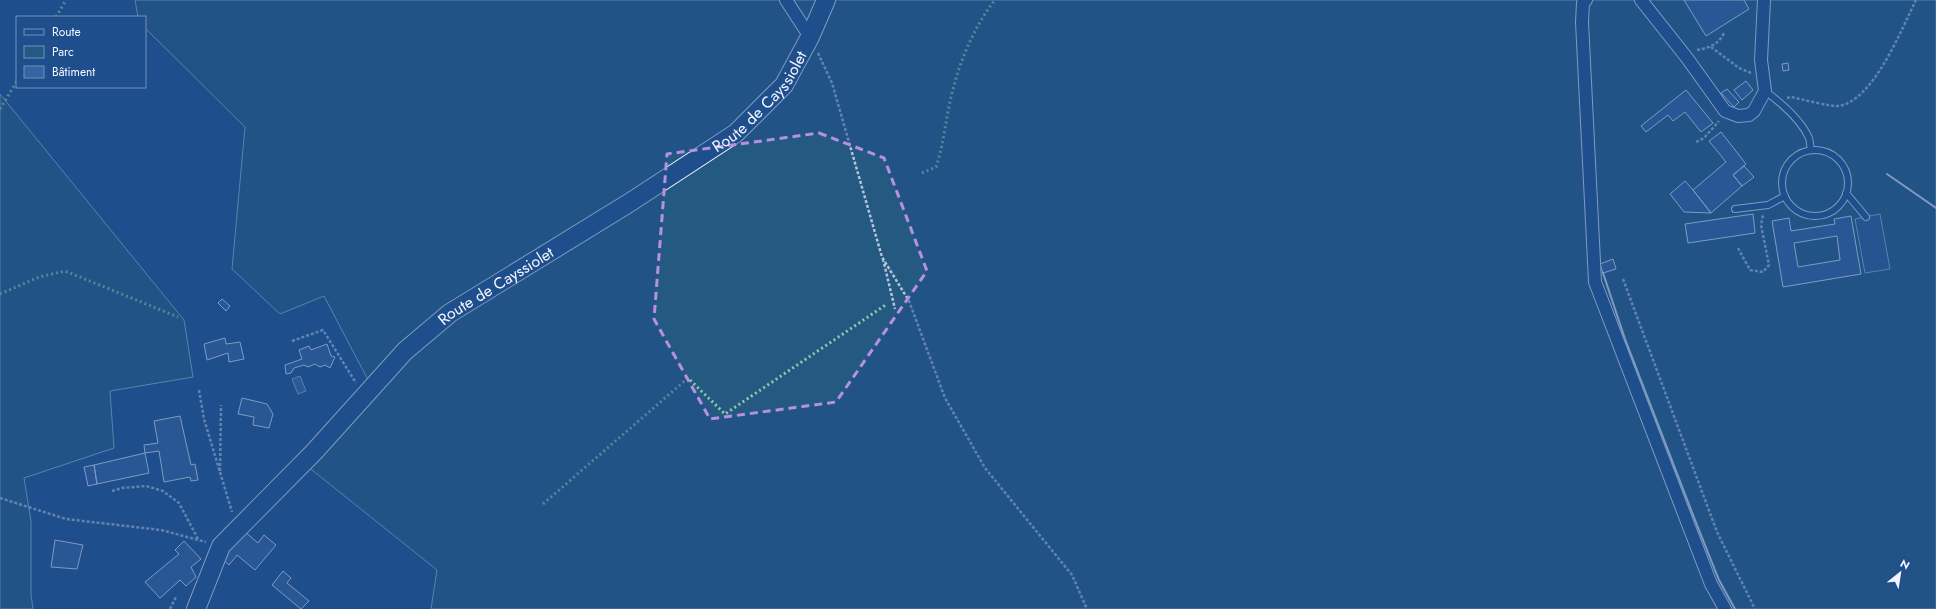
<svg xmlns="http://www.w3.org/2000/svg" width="1936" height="609" font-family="Jost,sans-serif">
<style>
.green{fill:#245a82;stroke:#a8bbd7}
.parking{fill:#305b95;stroke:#a8bbd7}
.water{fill:#3b69a3;stroke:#a8bbd7}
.building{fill:#3563a3;stroke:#f2f6ff;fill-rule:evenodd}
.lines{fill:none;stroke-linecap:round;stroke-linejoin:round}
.lane-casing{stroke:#f2f6ff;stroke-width:8}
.street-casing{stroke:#f2f6ff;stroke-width:14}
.secondary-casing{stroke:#f2f6ff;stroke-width:20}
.path{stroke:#b3c4dc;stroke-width:2.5;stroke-dasharray:3 2;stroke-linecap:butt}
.lane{stroke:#1f4e8c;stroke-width:6}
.street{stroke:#1f4e8c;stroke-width:12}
.secondary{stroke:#1f4e8c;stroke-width:18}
.hedge{stroke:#97c8a6;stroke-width:3;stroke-dasharray:2 3;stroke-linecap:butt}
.wall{stroke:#f2f6ff;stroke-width:2}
.marked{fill:none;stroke:#b691df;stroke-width:3;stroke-dasharray:8 5;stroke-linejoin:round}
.labels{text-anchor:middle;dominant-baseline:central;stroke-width:3;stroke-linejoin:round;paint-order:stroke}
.street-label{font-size:16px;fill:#f2f6ff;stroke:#1f4e8c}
</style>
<rect width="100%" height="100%" fill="#1f4e8c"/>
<!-- green -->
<path class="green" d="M135 0H1936V609H431L437 570 297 458 368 380 324 296 280 314 232 269 245 127 145 28V17H138Z
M0 94 184 320 193 377 110 391 114 448 24 478 31 521V594L33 609H0Z"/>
<!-- parking -->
<path class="parking" d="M1880 214 1890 269 1865 273 1855 219Z"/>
<!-- water -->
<path class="water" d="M300 376 306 391 298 394 292 379Z"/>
<!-- building -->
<path class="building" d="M1684 0H1744L1749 9 1706 36Z
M1788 63 1789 70 1783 71 1782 64Z
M1746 81 1753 90 1742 100 1734 90Z
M1727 89 1739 102 1734 107 1721 93Z
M1686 90 1713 123 1701 132 1685 112 1673 121 1668 115 1646 132 1641 126Z
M1721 132 1746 164 1733 175 1742 186 1711 213 1693 190 1726 162 1709 141Z
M1744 166 1754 177 1742 186 1733 175Z
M1685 181 1693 190 1711 213 1684 212 1670 194Z
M1753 214 1755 233 1688 243 1685 224Z
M1851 216 1861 274 1783 287 1772 221 1789 218 1791 231 1835 224 1834 219ZM1837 236 1840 260 1798 267 1794 243Z
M1613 259 1616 269 1603 273 1600 264Z
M222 299 230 306 226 311 218 303Z
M225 338 226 344 240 342 244 359 229 362 228 353 207 360 204 344Z
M327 344 331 356 335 357 330 368 325 365 320 367 315 364 308 367 304 365 294 368 291 373 286 374 285 365 302 359 299 350 309 346 311 350Z
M242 398 267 404 273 414 269 428 253 425 254 417 238 414Z
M180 416 191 465 195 464 198 480 191 481 190 477 164 482 159 451 145 453 144 445 158 443 154 421Z
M145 453 149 473 97 484 94 465Z
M94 465 97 484 88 486 84 467Z
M244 531 258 543 264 535 276 545 255 570 237 555 229 565 221 558Z
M55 540 83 545 77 569 51 567Z
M184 541 201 559 191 567 196 577 186 586 180 580 160 598 145 582 179 554 175 550Z
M283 571 291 578 287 583 309 601 301 609 272 585Z"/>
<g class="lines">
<!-- lane casing -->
<g class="lane-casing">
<path id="lane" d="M1765 91C1780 102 1801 120 1809 138 1810 141 1810 146 1811 150
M1782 183a33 33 0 1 1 66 0a33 33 0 1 1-66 0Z
M1846 193 1866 217
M1735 209 1768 205 1785 196"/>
</g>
<!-- street casing -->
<g class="street-casing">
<path id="street" d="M786 0 810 37
M1586 0 1583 3 1582 22 1595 282 1711 584 1725 609
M1641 0 1687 58 1725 111 1738 116 1749 115 1754 111 1765 91 1761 60 1764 0"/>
</g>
<!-- secondary casing -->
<g class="secondary-casing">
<g id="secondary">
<path id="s1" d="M196 609 221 546 314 452 405 351 450 313 629 203 736 133 784 85 810 37 826 0"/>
</g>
</g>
<!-- path -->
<path class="path" d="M1711 47 1739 68 1751 73
M1697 50C1709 48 1719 44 1724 33
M818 53 832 83 882 257 909 301 945 398 985 468 1072 575 1087 609
M1787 98 1791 97C1801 99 1831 107 1839 106 1874 100 1902 28 1916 0
M1696 142 1704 138 1719 121
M1738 248 1750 270 1763 272 1769 265 1761 225 1763 215
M883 259 895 309
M1623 279 1717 532 1755 609
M292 341 323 330 356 383
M199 390 204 419 232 512
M220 471 221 405
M112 491 122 488 146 486 163 491 179 503 198 539
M0 498 66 519 161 530 206 542
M170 609 176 597"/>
<!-- lane -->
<use href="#lane" class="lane"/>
<!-- street -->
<use href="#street" class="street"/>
<!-- secondary -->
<use href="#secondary" class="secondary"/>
<!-- hedge -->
<path class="hedge" d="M56 17 66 0
M0 109 17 81
M922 173 936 167C945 141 946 112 954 86 960 60 978 20 995 0
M0 294 39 277 65 271 178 317
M543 504 688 378 725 414 887 304"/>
<!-- wall -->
<path class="wall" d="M1887 174 1936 208
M1603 273 1625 339 1695 520 1719 580 1735 609"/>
</g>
<!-- marked area -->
<path d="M0 0H1936V609H0ZM819 133 884 158 927 271 836 402 710 419 654 319 667 154Z" fill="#1f4e8c" fill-opacity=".55" fill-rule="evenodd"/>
<path class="marked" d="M819 133 884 158 927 271 836 402 710 419 654 319 667 154Z"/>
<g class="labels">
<!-- street labels -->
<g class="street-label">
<text stroke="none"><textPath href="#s1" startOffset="772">Route de Cayssiolet</textPath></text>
<text stroke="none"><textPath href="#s1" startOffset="448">Route de Cayssiolet</textPath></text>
</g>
</g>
<!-- legend -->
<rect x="16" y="16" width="130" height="72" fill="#1f4e8c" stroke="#7391ba"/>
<rect x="24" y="29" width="20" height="6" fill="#1f4e8c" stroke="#7391ba"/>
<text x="52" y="36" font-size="12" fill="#f2f6ff">Route</text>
<rect x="24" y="46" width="20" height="12" fill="#245a82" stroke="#7391ba"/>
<text x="52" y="56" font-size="12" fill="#f2f6ff">Parc</text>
<rect x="24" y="66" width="20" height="12" fill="#3563a3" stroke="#7391ba"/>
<text x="52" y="76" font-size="12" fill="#f2f6ff">Bâtiment</text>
<!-- north arrow -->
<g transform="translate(1900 573) rotate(30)" stroke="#1f4e8c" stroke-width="3" paint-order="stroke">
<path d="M0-3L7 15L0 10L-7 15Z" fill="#f2f6ff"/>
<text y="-6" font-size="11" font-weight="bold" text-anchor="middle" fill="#f2f6ff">N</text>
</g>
</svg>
